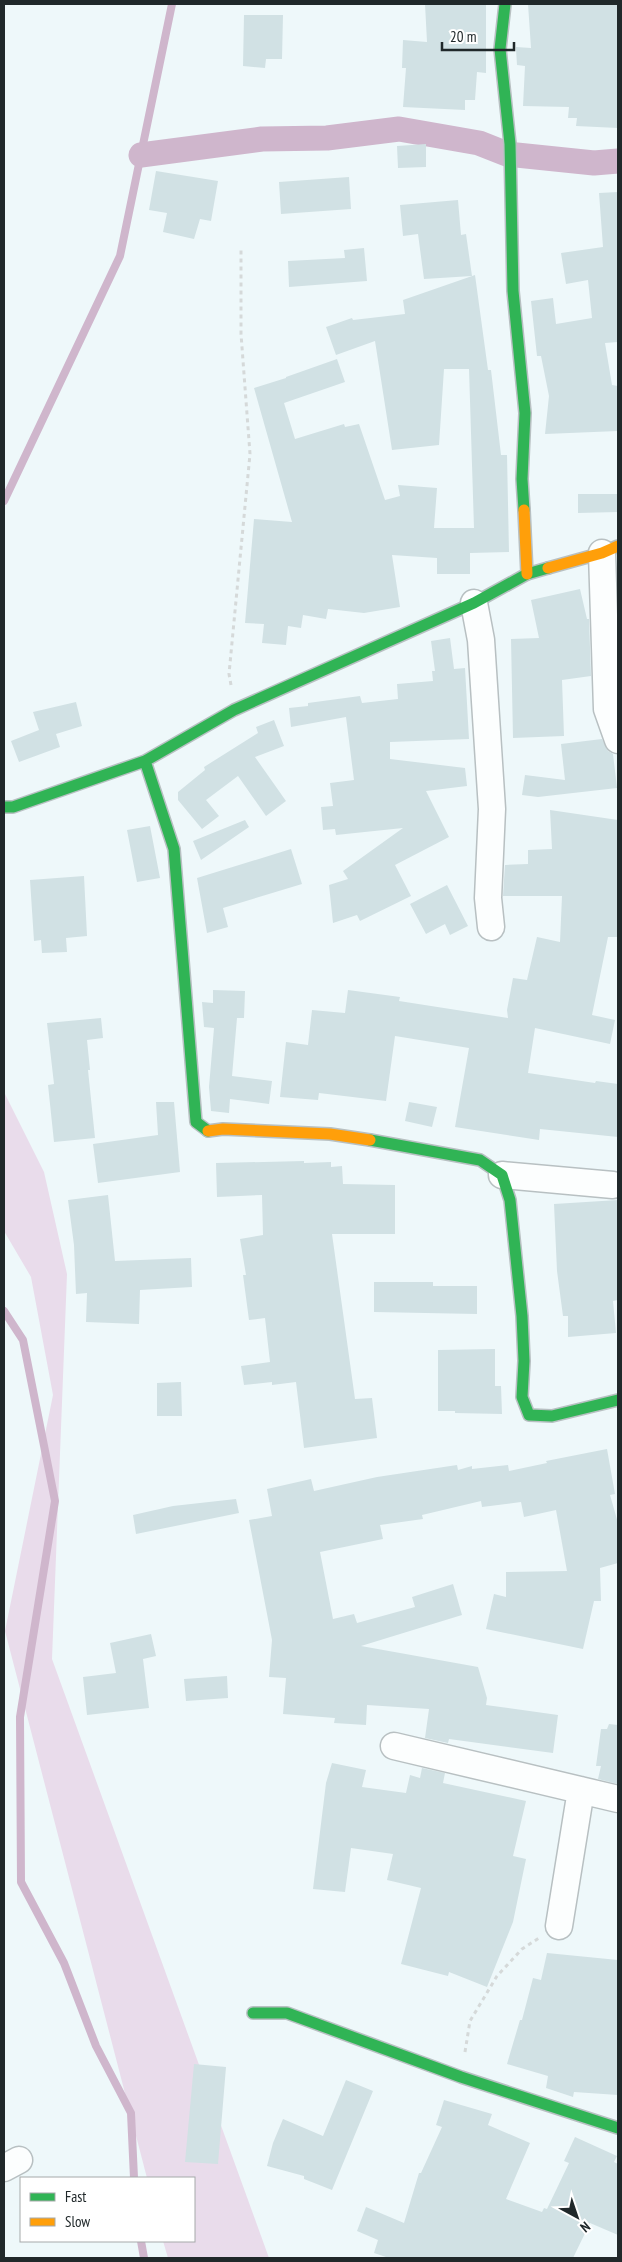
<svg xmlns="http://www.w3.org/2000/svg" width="622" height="2262" font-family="'PT Sans Narrow',sans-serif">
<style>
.green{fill:#e9dceb}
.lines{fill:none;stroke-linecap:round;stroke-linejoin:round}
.stream{stroke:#cfb6cc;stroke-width:8}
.canal{stroke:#cfb6cc;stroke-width:25}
.building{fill:#d1e1e4}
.street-casing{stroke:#b8c0c2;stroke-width:29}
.fast-casing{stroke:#b8c0c2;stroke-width:14}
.slow-casing{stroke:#b8c0c2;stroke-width:14}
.path{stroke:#d5d9d9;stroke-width:3;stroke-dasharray:4 4;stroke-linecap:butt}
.street{stroke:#fcfefe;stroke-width:26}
.fast{stroke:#30b455;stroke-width:11}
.slow{stroke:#ff9f0a;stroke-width:11}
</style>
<rect width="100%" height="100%" fill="#eef8fa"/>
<!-- green -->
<path class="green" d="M4 1092 44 1172 67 1274 52 1659 269 2258H168L163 2241H194V2178H147L5 1631 53 1395 31 1277 4 1231Z"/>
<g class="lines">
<!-- stream -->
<path class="stream" d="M4 501 120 256 172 4
M4 1311 23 1340 55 1501 20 1717 21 1882 64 1963 96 2046 131 2113 134 2178
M141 2241 144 2258"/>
<!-- canal -->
<path class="canal" d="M141 155 262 139 327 138 399 129 479 143 507 154 594 163 618 161"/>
</g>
<!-- building -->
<path class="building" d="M425 4H486V73L477 72 475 100H465V110L403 107 406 68H402L403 40 427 42Z
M528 4H618V128L576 126 577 118H568L569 107 523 106 525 66 517 65 516 49V47L531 48Z
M244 15H283L282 59H266L265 68 243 66Z
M426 144V167L398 168 397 146Z
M156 171 218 181 211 221 200 219 194 239 163 232 167 213 149 210Z
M349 177 351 209 281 214 279 182Z
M618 192V342L605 343 612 385 618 386V431L545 434 549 396 541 356H537L531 301 553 298 556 324 592 318 588 280 566 284 561 253 603 247 599 193Z
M458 200 461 235 466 234 472 276 424 279 418 234 403 236 400 205Z
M364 248 367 281 289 287 288 261 345 258 344 250Z
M475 275 488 370H491L501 455H507L509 552 470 553V574H437V558L392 555 400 607 364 613 328 609 326 619 303 615 301 628 288 626 286 645 262 643 264 624 245 623 254 519 292 522 254 388 286 378V377L337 359 345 382 284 403 295 439 344 424 345 427 359 424 385 500 400 496 398 485 437 488 434 528H474L469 369H444L439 445 392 450 375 341 336 355 326 327 352 318 353 320 405 314 403 300Z
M578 494H618V512L578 513Z
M580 589 587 619H589L591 676 562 680 564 736 513 738 511 639 539 638 531 600Z
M450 638 454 669 465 668 469 739 390 742V759L465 768 467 786 426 791 449 837 395 865 411 896 360 921 357 915 333 923 329 885 348 879 343 871 403 828 336 835 335 829 323 830 321 807 333 806 330 783 354 780 346 717 291 727 289 708 308 706V703L360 696 362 703 398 699 397 684 433 681 432 671H435L431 641Z
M76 702 82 726 56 734 60 747 19 762 11 741 39 730 33 712Z
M274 720 284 746 255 757 286 801 266 816 238 776 206 800 219 816 202 829 178 800V792L205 770 204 767 258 733 256 727Z
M602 739 608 751 613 754 617 788 538 797 522 795 525 775 565 780 561 744Z
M550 810 618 820V937H608L592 1015 615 1020 610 1044 535 1028 528 1073 595 1083 596 1081 618 1084V1137L540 1129 539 1140 455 1127 469 1048 395 1036 386 1101 319 1093 318 1100 280 1097 286 1042 308 1045 312 1010 345 1013 348 990 400 997 399 1001 508 1018 507 1010 513 978 527 980 537 937 560 942 562 896H503L505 865 528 864V850L552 849Z
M245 820 249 827 201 860 193 841Z
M150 826 160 878 137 882 127 830Z
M291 849 302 884 223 908 228 927 207 933 197 878Z
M84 876 87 936 66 938 67 952 42 953 41 940 34 941 30 880Z
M447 885 468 926 450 935 445 924 426 934 410 904Z
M213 990 245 991 244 1018H237L232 1076 272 1081 269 1104 230 1099 229 1113 211 1111 209 1087 214 1028 204 1027 202 1002 213 1003Z
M101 1018 103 1038 87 1040 90 1070H88L95 1138 54 1142 48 1085 54 1084 47 1023Z
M156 1102H174L180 1172 98 1183 93 1144 158 1135Z
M409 1102 437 1107 432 1127 405 1121Z
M304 1161V1163L331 1162V1167L342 1166 343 1184 395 1185V1234H332L355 1399 372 1398 377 1438 304 1448 296 1382 272 1385V1382L244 1385 241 1366 270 1362 265 1318 249 1320 243 1275H246L240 1239 263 1235 262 1195 217 1197 216 1163Z
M108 1195 115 1261 191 1258 192 1287 140 1290 139 1324 86 1322 87 1293 76 1294 74 1245 68 1200Z
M618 1200V1300L613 1301 616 1333 568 1337V1316H563L557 1271 554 1204Z
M374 1282H433V1286H477V1314L374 1312Z
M495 1349V1386H501L502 1414 455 1413V1411H438V1350Z
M181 1382 182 1416H157V1383Z
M607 1449 615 1494 610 1495 618 1523V1563L600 1568 601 1601H594L583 1649 486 1629 494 1594 506 1597V1572L567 1571 556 1510 524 1517 521 1502 482 1507 481 1501 422 1515 423 1519 380 1525 383 1539 320 1552 333 1619 354 1614 357 1623 415 1607 412 1597 453 1584 462 1615 361 1646 478 1667 487 1698 486 1705 558 1715 553 1753 449 1739 448 1743 425 1738 429 1709 367 1705 366 1725 334 1723 335 1718 283 1714 286 1678 269 1677 272 1640 249 1520 272 1516 267 1489 311 1479 314 1491 377 1477 457 1465 458 1470 472 1466V1469L508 1465 509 1471 547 1463 546 1461Z
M236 1499 239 1513 136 1534 133 1515 173 1506Z
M151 1634 156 1656 143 1659 149 1708 87 1715 83 1677 116 1673 110 1643Z
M227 1676 228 1698 186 1701 184 1679Z
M609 1724 618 1725V1784L598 1779 601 1766H596L601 1729H607Z
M332 1763 366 1770 362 1787 406 1793 410 1775 420 1778 422 1768 445 1773 443 1783 526 1801 513 1856 526 1859 513 1922 487 1987 449 1972 448 1976 401 1964 421 1888 387 1880 393 1854 351 1848 345 1892 313 1889 326 1783Z
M547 1953 618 1960V2095L574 2092 573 2097 546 2088 548 2076 507 2064 520 2020H522L533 1978 541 1980Z
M194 2064 226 2067 218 2164 185 2162Z
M346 2080 373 2091 332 2190 304 2179V2176L267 2166 273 2143 283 2119 323 2136Z
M444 2100 492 2114 488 2125 530 2143 506 2199 542 2212 544 2208 547 2209 569 2163 564 2161 575 2137 617 2156 614 2162 618 2164V2235L590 2223 573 2258H389L374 2253 378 2240 357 2231 366 2207 404 2223 419 2173H421L442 2127 436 2125Z"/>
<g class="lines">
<!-- street casing -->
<g class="street-casing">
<path id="street" d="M602 553 607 709 618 740
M474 603 481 640 492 809 488 898 491 927
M502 1175 613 1185
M394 1746 618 1799
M559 1926 581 1790
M4 2168 19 2160"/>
</g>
<!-- fast casing -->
<g class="fast-casing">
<path id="fast" d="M505 4 500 49 510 144 513 291 525 413 522 479 524 510
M145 761 174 849 196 1122 208 1131
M4 807H13L145 761 234 710 474 603 527 574 548 568
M370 1140 480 1160 502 1175 510 1200 522 1316 524 1361 522 1397 529 1415 552 1416 618 1400
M253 2013H287L461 2077 618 2128"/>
</g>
<!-- slow casing -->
<g class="slow-casing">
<path id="slow" d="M524 510 527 574
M548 568 602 553 618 546
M208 1131 223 1129 330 1134 370 1140"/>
</g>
<!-- path -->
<path class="path" d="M231 685 229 674 250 454 241 334V247
M465 2052 470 2021 497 1976 522 1949 539 1938"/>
<!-- street -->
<use href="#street" class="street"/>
<!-- fast -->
<use href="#fast" class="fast"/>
<!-- slow -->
<use href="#slow" class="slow"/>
</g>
<!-- border -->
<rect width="622" height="2262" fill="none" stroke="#20282a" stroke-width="10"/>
<!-- legend -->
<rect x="20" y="2177" width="175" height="65" fill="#ffffff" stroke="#a6a9aa"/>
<rect x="30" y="2193" width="25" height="8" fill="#30b455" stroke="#a6a9aa"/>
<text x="65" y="2202" font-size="15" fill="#20282a">Fast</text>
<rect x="30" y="2218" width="25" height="8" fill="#ff9f0a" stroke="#a6a9aa"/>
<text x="65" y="2227" font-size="15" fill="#20282a">Slow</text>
<!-- north arrow -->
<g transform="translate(577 2217) rotate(140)" stroke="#ffffff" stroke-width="4" paint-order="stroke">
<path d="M0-4L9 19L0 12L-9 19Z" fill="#20282a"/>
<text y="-8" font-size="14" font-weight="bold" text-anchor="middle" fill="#20282a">N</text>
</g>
<!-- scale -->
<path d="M442 42v8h72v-8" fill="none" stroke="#20282a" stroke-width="2.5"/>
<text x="450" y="42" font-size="15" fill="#20282a" stroke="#ffffff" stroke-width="4" paint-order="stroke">20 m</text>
</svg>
